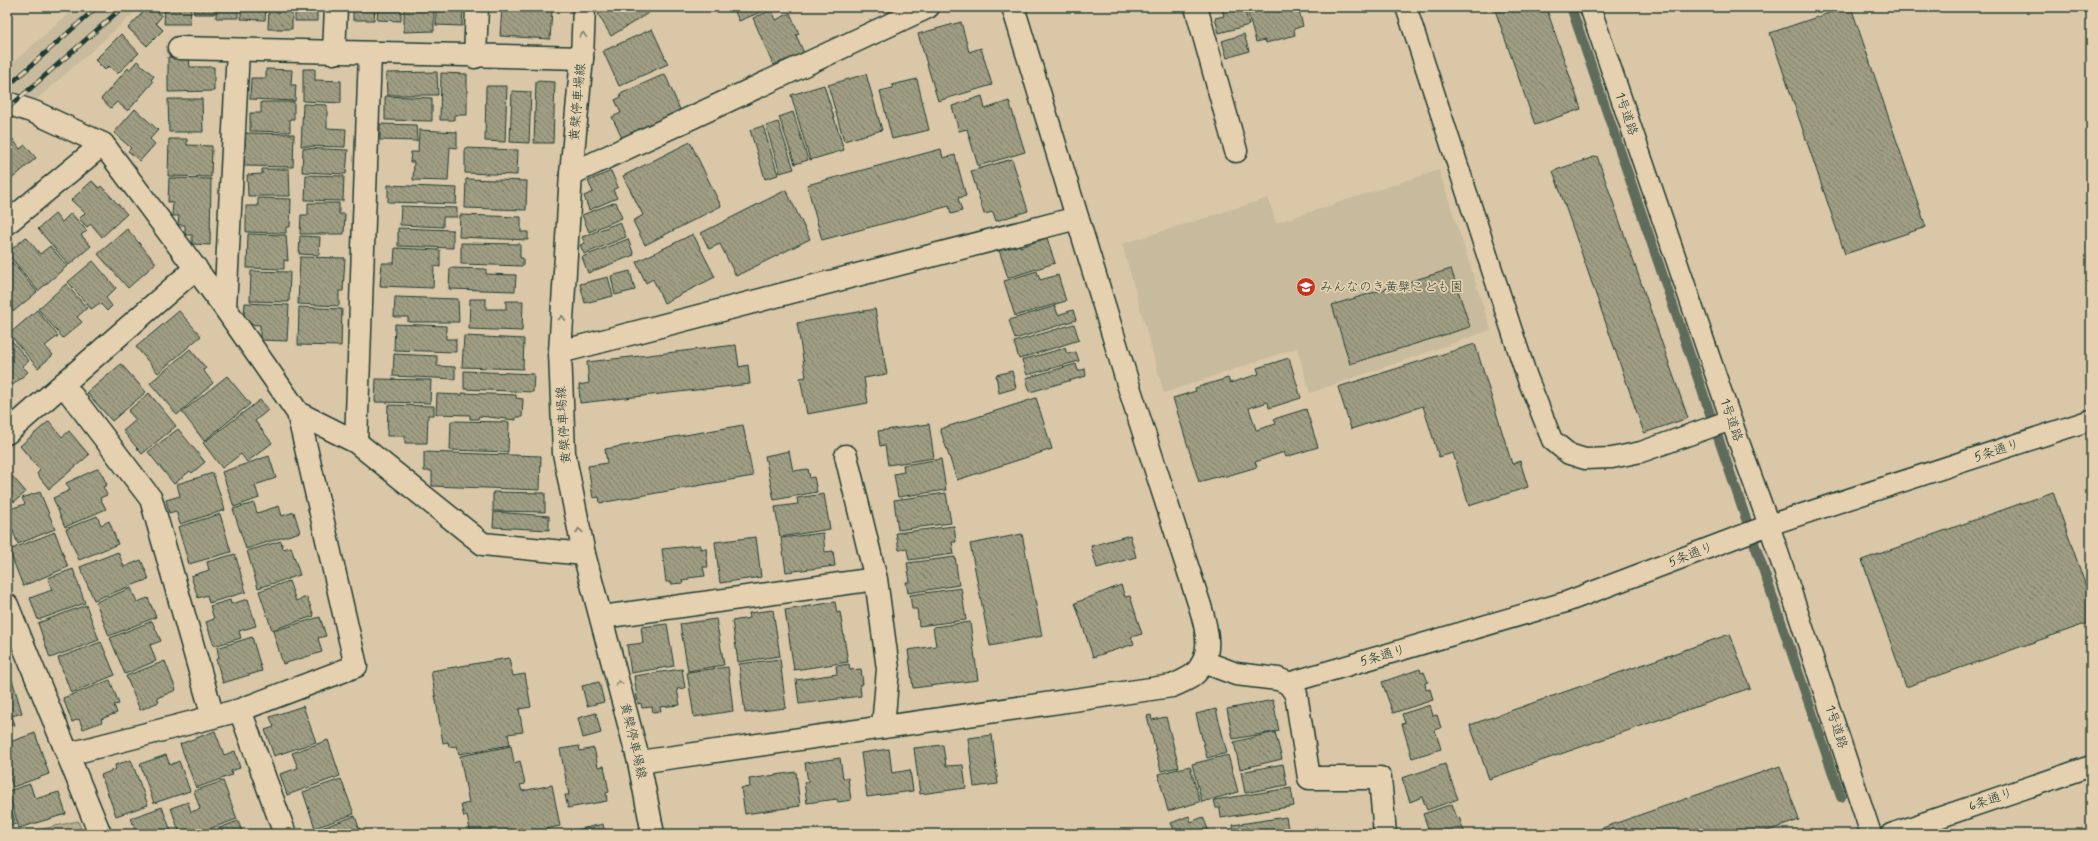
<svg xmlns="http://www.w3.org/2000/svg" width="2098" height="841" font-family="Mynerve,'Klee One',sans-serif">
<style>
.built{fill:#c8ba9d}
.park{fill:#b6ae92;stroke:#6a7663}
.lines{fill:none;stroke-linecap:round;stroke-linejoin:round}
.stream{stroke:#5f6c5c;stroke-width:10}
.building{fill:url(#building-back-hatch);stroke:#1f3d34}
.service-casing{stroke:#1f3d34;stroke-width:23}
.minor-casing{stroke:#1f3d34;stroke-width:25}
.tertiary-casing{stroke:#1f3d34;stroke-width:25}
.secondary-casing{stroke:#1f3d34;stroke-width:25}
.service{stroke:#e5d0af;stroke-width:20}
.minor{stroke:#e5d0af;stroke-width:22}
.tertiary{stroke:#e5d0af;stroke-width:22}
.secondary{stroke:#e5d0af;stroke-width:22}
.rail-casing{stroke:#1f3d34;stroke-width:4.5}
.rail{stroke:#e5d0af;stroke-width:3;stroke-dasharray:9;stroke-linecap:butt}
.oneway{stroke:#787f6b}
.labels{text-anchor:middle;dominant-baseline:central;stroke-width:3.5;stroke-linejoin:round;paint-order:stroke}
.street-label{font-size:13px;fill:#1f3d34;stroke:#e5d0af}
.poi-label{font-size:13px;fill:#1f3d34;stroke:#e5d0af;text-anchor:start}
</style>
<defs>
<pattern id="building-back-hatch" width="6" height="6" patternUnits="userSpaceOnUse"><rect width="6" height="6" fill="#9f9d83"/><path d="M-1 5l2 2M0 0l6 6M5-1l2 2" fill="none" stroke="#81816c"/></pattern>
</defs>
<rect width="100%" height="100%" fill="#d9c7a8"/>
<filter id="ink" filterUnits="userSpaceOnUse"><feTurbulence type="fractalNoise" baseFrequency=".025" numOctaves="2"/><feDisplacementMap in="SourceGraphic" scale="8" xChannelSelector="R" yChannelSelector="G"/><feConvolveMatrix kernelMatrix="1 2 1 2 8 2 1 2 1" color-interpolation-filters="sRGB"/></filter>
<g filter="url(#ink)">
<!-- built -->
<path class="built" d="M76 7H141L35 101 7 95V68Z
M1439 170 1491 330 1310 393 1297 348 1164 393 1122 244 1268 198 1276 223Z"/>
<!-- park -->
<path class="park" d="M78 821 83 834H20Z"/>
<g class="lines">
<!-- stream -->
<path class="stream" d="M1571 7 1841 797"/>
</g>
<!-- building -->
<path class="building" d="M148 7H161L157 12 162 16 156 23 163 30 147 46 128 28Z
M170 7H191L190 24H164L165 8Z
M193 7H214V14H194Z
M216 7H238V18H216Z
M241 7H266L265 20 241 19Z
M269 7H292V29H268Z
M295 7H317V21H295Z
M353 7H375L374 20H353Z
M378 7H401V21L377 20Z
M404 7H434V31L404 32Z
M436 7H463L462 26 436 25Z
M502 7 552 10 550 39 500 36Z
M609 7H658L611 36 598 14Z
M733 7H773L739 21Z
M1221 7H1244L1249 25 1219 33 1215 18 1224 16Z
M1246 7H1298L1303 26 1294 29 1295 35 1266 43 1265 40 1256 42Z
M1494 7H1546L1581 109 1535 125Z
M1847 7H1851L1926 227 1845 254 1770 33Z
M772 10 776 20 790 13 799 34 796 35 804 53 773 65 753 18Z
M961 22 969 52 981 48 992 85 938 101 918 34Z
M652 29 668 64 619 86 603 51Z
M121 34 139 53 117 74 109 66 105 70 95 60Z
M1244 34 1249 51 1227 58 1222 41Z
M168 57H189L190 67H214V91L168 92Z
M137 61 154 76 151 80 153 82 128 111 117 102 111 108 101 99 128 68 129 70Z
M266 69 292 70 291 85H296L295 101 250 99 251 78H266Z
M303 69H315V80L341 81V103L303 101Z
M437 72 438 95H387L386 73Z
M441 73 467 74V115H454V120H440Z
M665 74 681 112 622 138 612 117 621 113 615 100 621 97 620 94Z
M866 74 882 130 844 141 828 85Z
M917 79 929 130 892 139 880 91 893 88 892 85Z
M536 81 555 82 553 143H534Z
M824 85 844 150 810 160 791 95Z
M486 86H507L505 142 485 141Z
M512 91 531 92 529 143 510 142Z
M385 96 432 98V121L385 120Z
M982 96 985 109 1009 101 1025 152 978 166 967 129 959 131 952 106Z
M168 99H202L203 132H169Z
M261 102H294V119H290V132L250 131V113H261Z
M303 104 327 105V128L346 129 345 147 301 146Z
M135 109 158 130 150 139 155 144 140 161 128 151 131 148 114 133Z
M793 112 808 160 795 164 779 117Z
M778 122 794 169 780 173 766 126Z
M380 124 416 125 417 141 380 140Z
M763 126 778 175 765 179 750 130Z
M419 130 457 132V148L450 147 448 181 413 180 414 162H410L411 152H418Z
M245 133 294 134 293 167 244 166Z
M9 134 20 149 25 145 36 158 7 183V136Z
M169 139H187V145L212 146 211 177 168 176Z
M690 142 721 206 645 245 633 221 643 215 623 176Z
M303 148 348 150 346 174 302 172Z
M465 148 518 150 517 175 465 173Z
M941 149 943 158 955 155 966 196 958 198 962 211 951 214 949 206 822 240 807 185Z
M1597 156 1688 418 1644 433 1553 171Z
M1012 159 1028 211 996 221 993 212 984 214 971 171Z
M262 169H289L290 196H248L247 175 262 174Z
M611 171 618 187 613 190 617 198 589 210 584 196 593 192 588 181Z
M306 175 344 176 343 201 305 200Z
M169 178 211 179 210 245 192 244V235H185V225H178L179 216H172L173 202H168Z
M466 179 527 181 526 210 465 208Z
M92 181 99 188 101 186 127 214 102 237 91 224 87 227 79 219 85 213 71 200Z
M388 185 457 188 456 204 388 202Z
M786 190 810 239 736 276 720 244 709 249 701 233Z
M258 198 291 199 290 227H286V233L246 232V206H258Z
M616 202 622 218 589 232 582 215Z
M308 203H339V214H345L344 234H300L301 215H308Z
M401 206 457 208V217H443V227L400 225Z
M71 213 87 231 81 235 91 246 69 265 38 229 55 214 62 222Z
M460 215 521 217V232H528V240L459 237Z
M620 222 626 237 584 254 580 245 585 243 582 237Z
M398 228 453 230V248L398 246Z
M127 229 156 263 128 288 98 254Z
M248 234 286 235 288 261 284 260V269L247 268Z
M693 234 715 277 664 303 653 279 646 283 636 262Z
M300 236 320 237 319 255 299 254Z
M26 237 40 254 50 246 67 266 38 291 7 253Z
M1047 238 1055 263 1008 278 999 250 1020 244V247Z
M628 239 634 255 588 273 582 257Z
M461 243 520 244V258H523V266L461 264Z
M395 248 440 250V267L434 266 433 288 380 286 382 263H394Z
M300 257 345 258 343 291H339V306L298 304Z
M93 261 116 288 106 298 112 306 107 311 100 303 91 309 68 282Z
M12 262 37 292 14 311 7 305V267Z
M450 268 486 269V274L516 275 515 291 449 289Z
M1451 269 1470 327 1350 364 1332 305Z
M251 271 290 272 289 302 250 301Z
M630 271 635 290 615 295 611 276Z
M1037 271 1040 280 1058 275 1066 301 1015 316 1004 281Z
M608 277 613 296 585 303 580 284Z
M66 284 87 308 77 317 82 322 63 338 38 309Z
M395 297 458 299 459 322H408V317H394Z
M470 299H486V309H506V301H523L522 331 469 329Z
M245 303 289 305 287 341 260 340V325L243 324Z
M1055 306 1058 315 1073 310 1076 320 1015 339 1009 320Z
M299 307 342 309 341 346 298 345Z
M875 309 887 374 864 378 868 403 807 414 800 378 806 377 797 323Z
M37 310 58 336 45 346 53 355 38 368 9 334Z
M179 311 201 336 158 373 136 347Z
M395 324 446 326V339H456V352L394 350Z
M1074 324 1079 340 1019 359 1014 342Z
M7 335 29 361 22 366 28 372 7 390Z
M464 336 524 339 523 369 462 367Z
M1475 344 1512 464 1520 461 1528 487 1469 506 1453 453 1439 457 1423 406 1351 429 1338 387Z
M736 345 739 367 748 365 750 384 580 403 579 385 589 383 587 362Z
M1065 348 1067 354 1076 352 1079 361 1027 375 1022 360Z
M190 349 206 368 203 370 213 383 177 415 150 383Z
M394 354 437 356V366L455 367V379L393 376Z
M1289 358 1301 398 1269 408 1268 402 1249 408 1256 430 1276 424 1274 419 1306 409 1318 447 1286 457 1284 452 1255 462 1257 467 1223 477V475L1199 482 1173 398 1196 391 1195 388 1228 378 1230 383 1259 374 1257 368Z
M121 364 146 392 112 421 87 393Z
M1076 364 1078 371 1085 369 1086 376 1030 392 1026 378Z
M464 371 534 374 533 392 464 389Z
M1012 371 1016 388 999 393 996 375Z
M227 376 250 404 204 441 182 412Z
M376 379 431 380 430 403 375 402Z
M149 393 176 426 142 454 123 431 136 420 128 411Z
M462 393 516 395V398L523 399 522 417H516V420L479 416 478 419H470V415L436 414 437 394 462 395Z
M1036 398 1052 449 957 480 940 429Z
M260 400 268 410 255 421 272 443 247 462 241 454 222 468 203 443Z
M388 405 434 406V415H428L427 443H405V436H387Z
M49 421 62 437 69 431 89 455 49 489 37 474 40 470 20 446Z
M451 421 509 422 508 452 450 450Z
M929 424 934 458 888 465 885 445 880 446 878 431Z
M743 425 753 476 600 503 599 497 593 498 588 466 607 463 605 449Z
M178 429 205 462 192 473 190 471 174 484 148 452Z
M789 451 793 471 808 469 810 478 814 477 817 492 774 500 765 456Z
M424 452 541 456 540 490 432 486V471H424Z
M269 456 276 478 255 485 259 498 234 507 222 472Z
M941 459 946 490 898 497 894 474 904 472 903 465Z
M99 468 107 485 103 487 107 495 100 498 106 509 65 527 53 498 70 490 66 483Z
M7 470 26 492 14 502 12 499 7 503Z
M213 473 225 510 180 524 176 511 169 513 166 500 180 496 177 484Z
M40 492 55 529 18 544 7 516V510L25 504 22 498Z
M493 492 545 493V512L493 511Z
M2053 492 2091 601V622L1906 687 1862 560Z
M946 493 951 523 898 530 894 500Z
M824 494 830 529 780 537 775 507 798 504 797 498Z
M254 503 257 513 279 506 282 516 294 512 300 532 246 549 233 509Z
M494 512 549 516V530L493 527Z
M220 514 231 552 189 564 178 527Z
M97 516 101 525 109 521 118 544 79 560 66 529Z
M954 526 956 542H952L954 554 909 560 907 549 899 550 896 533Z
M55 532 68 567 23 586 9 550Z
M823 533 825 552 833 551 835 566 786 572 781 538Z
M1022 534 1042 636 990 646 970 544Z
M1130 535 1136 557 1097 568 1091 546Z
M756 537 761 577 720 583 715 542Z
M281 541 283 549 291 547 300 575 258 588 247 551Z
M700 545V549L706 548 708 567H703L705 576 688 578V580L682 581 683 583 671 584V582H666L662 549Z
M118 552 124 567 141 560 149 579 94 600 80 567Z
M235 554 246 592 209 603 207 595 198 598 191 576 209 570 207 562Z
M955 557 959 585 908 593 906 582H910L907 563Z
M73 569 85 603 38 620 30 598 52 590 48 578Z
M289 581 296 601 307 597 314 616 272 630 259 591Z
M1121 585 1125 597 1130 596 1142 634 1131 637 1134 644 1093 657 1075 603Z
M131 588 137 602 148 598 156 617 109 636 96 602Z
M961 588 966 620 919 626 917 609H912L910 595Z
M248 599 256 626 239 631 241 638 214 646 206 622 214 619 210 606 230 600 231 604Z
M835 602 837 613 840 612 848 662 794 670 785 610Z
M86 605 99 640 50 658 38 623Z
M773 610 780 656 738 662 732 621 750 618 749 613Z
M320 617 326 636 318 638 322 652 283 664 273 631Z
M716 619 724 665 688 671 680 624Z
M152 621 161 641 150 645 156 661 125 674 110 638Z
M970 622 978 680 913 688 908 650 936 646 933 627Z
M667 624 674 666 631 673 627 645 643 643 641 627Z
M1730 634 1750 688 1489 779 1470 725Z
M252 637 262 671 223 683 216 659 219 658 217 648Z
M101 642 115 675 71 693 58 658Z
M509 658 513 676 525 674 531 707 519 709 523 732 508 734 510 745 459 754 457 746 449 747 448 742 443 743 431 671Z
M780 659 786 708 745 713 739 664Z
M165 661 176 690 157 698 159 702 140 710 126 676Z
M849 664 850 670 861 669 863 684H860L861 696 799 704 796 680 837 674 836 666Z
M728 667 733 711 694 717 687 672Z
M682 669 685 688 677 689 680 705 660 707 661 711 653 712 652 707 642 708 641 703 638 704 634 676Z
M1420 669 1421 673 1424 672 1428 682 1425 683 1426 690 1430 689 1433 700 1393 713 1382 682Z
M11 676 22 713 12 716 15 725 7 727V677Z
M110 680 119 704 114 705 117 713 101 719 102 722 83 729 79 719 72 722 63 698Z
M599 682 604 702 587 706 582 686Z
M1273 700 1279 731 1233 739 1227 709Z
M1430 705 1433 716 1437 715 1441 728 1435 730 1441 749 1412 758 1402 724 1405 723 1402 714Z
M303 706 316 742 274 756 265 730 274 727 270 717Z
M1216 709 1227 753 1207 758 1196 714Z
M596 713 601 733 583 738 578 718Z
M1151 715 1152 720 1166 717 1179 767 1161 771 1147 716Z
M215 731 224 755 235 751 240 768 231 771 232 775 196 788 180 744Z
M1275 732 1282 759 1240 769 1234 742Z
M35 733 49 774 13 787 7 770V743Z
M992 735 998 784 974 787 968 738Z
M328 740 340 776 287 795 280 774 298 768 292 753Z
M943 745 946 766 963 765 966 788 920 794 914 748Z
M511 746 514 763 520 761 525 784 520 785 522 791 552 785 560 826 546 829V832L537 834H471L467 816 464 817 461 805 469 803 460 756Z
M579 746 580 751 594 748 598 767 604 766 609 792 606 793 607 801 568 808 565 795H569L560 749Z
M889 749 892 773 910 770 913 791 867 797 861 753Z
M166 755 170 765 179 761 190 791 154 803 140 764Z
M1228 755 1238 792 1202 802 1192 764Z
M840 758 843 778H848L851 800 838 802 837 799 807 803 804 782H808L805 763Z
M131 760 148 805 116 816 101 775 116 769 115 765Z
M1283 764 1287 785 1245 793 1241 772Z
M1445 764 1458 799 1427 810 1422 797 1410 802 1402 778Z
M1190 766 1200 802 1168 811 1158 774Z
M1780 766 1799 820 1759 834H1585Z
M796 772 800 806 745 814 741 788 750 787 749 779Z
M341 779 354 814 315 828 303 792Z
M223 781 237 819 195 834H180L171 808 188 802 191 812 200 809 194 791Z
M30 784 35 799 59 792 66 814 19 828 8 791Z
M1291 788 1294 806 1221 818 1220 808H1216L1214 800Z
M7 797 16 824 7 827Z
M1452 804 1457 818 1459 817 1465 834H1418L1417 832 1428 828 1423 814Z
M162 807 172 834H135L136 833 131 818Z
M355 816 361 834H318L316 830Z
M1189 816 1191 822 1203 817 1210 834H1176L1171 823Z
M1286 817 1289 834H1234L1233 825Z
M238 821 243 834H221L219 828Z
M603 824 605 834H558Z"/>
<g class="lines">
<!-- service casing -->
<g class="service-casing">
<path id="service" d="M1406 7 1527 377 1552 440 1569 454 1585 459 1612 458 1641 452 1731 420
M1590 7 1731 420 1769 525 1871 834
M1288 683 1566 602 1769 525 2091 420
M1891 834 2091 766"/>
</g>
<!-- minor casing -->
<g class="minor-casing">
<path id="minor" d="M1196 7 1236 151
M179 48 582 58
M334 53 336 7
M475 57 477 7
M7 103 34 112 103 144 225 308 298 413 356 442 483 544 584 554
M571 174 928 7
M7 223 103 144
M225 308 238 50
M560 352 1077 218
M63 384 151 499 213 717
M7 433 196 268
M356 442 370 54
M846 456 876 579 888 669 883 727
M7 605 100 834
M602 617 876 579
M1204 662 1236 674 1278 679 1288 683 1296 694 1309 778H1380L1385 834
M240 710 285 834
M69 754 240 710 356 666 298 413"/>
</g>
<!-- tertiary casing -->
<g class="tertiary-casing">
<path id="tertiary" d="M639 762 1172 686C1179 683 1186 680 1192 676 1215 658 1207 629 1200 606L1129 387 1013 7"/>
</g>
<!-- secondary casing -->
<g class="secondary-casing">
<path id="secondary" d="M584 7 582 58 571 174 560 352 564 453 584 554 639 762 653 834"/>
</g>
<!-- service -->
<use href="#service" class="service"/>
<!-- minor -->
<use href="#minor" class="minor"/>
<!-- tertiary -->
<use href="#tertiary" class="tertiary"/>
<!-- secondary -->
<use href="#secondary" class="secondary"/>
<!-- rail casing -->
<g class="rail-casing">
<path id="rail" d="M7 87 97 7
M7 109 123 7"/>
</g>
<!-- rail -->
<use href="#rail" class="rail"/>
</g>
<!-- one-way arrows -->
<defs><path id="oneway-chevron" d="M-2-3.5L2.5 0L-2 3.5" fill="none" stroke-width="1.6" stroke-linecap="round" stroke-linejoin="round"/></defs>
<g class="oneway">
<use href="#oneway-chevron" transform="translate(583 35) rotate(-88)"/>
<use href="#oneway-chevron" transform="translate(562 318) rotate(-86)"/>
<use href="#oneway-chevron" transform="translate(579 531) rotate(-101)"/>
<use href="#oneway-chevron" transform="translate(619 683) rotate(-104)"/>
</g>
</g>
<!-- icons -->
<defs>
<g id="school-disc" transform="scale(1)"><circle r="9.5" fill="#c8321e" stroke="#e5d0af"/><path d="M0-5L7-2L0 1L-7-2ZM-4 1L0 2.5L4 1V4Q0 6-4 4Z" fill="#fff"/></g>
</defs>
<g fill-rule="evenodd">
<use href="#school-disc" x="1306" y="287"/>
</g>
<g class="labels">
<!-- street labels -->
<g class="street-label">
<text transform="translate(578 102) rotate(-85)">黄檗停車場線</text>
<text transform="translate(1626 114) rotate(71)">1号道路</text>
<text transform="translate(1731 420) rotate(71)">1号道路</text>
<text transform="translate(564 425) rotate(-94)">黄檗停車場線</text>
<text transform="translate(1997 451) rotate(-18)">5条通り</text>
<text transform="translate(1691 555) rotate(-21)">5条通り</text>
<text transform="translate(1383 656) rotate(-16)">5条通り</text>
<text transform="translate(1836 727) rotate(72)">1号道路</text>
<text transform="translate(633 741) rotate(77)">黄檗停車場線</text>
<text transform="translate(1991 800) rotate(-19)">6条通り</text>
</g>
<!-- poi labels -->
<g class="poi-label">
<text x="1320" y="287">みんなのき黄檗こども園</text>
</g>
</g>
<!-- margin -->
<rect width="2098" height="841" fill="none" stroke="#e5d0af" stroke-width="24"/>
<rect x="12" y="12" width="2074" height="817" fill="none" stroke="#1f3d34" stroke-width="1.5" filter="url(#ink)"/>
</svg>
